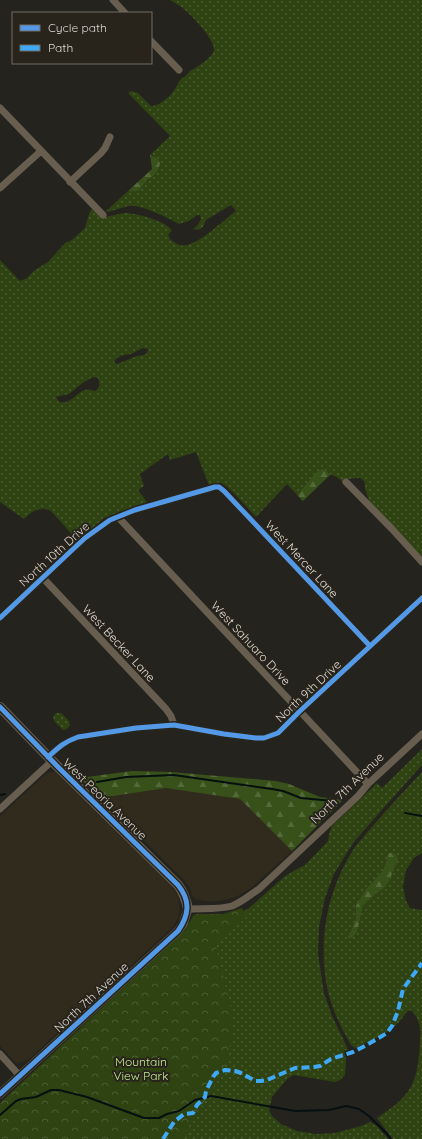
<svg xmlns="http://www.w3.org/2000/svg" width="422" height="1139" font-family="Quicksand,sans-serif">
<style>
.built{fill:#302b1d}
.grass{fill:url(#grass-dots);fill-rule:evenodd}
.forest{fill:url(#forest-firs)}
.park{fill:url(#park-crowns)}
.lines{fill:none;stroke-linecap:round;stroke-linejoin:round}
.stream{stroke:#061011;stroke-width:2}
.minor{stroke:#675e50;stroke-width:7}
.tertiary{stroke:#675e50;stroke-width:9}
.secondary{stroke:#695f51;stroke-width:10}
.quiet{stroke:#3fa9f5;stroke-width:4;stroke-dasharray:8 4;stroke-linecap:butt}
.cycleway-casing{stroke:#28241b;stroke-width:8}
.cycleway{stroke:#5399e6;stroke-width:5}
.labels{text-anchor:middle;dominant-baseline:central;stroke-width:4;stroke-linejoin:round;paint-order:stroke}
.street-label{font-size:12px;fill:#dddad4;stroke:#28241b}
.park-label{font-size:12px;fill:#c1ed93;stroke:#28241b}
</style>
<defs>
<pattern id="grass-dots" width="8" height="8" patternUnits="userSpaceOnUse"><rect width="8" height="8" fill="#2e4212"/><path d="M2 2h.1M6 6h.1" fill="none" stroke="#4c5d34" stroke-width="1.8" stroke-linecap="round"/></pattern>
<pattern id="forest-firs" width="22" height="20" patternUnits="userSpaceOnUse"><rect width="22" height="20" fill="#385019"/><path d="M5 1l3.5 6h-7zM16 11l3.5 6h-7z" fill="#54693a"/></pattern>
<pattern id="park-crowns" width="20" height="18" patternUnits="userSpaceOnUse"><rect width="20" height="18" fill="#2e4212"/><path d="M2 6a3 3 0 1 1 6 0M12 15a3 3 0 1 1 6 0" fill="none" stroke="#4c5d34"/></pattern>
</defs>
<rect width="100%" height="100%" fill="#25231e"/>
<!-- built -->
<path class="built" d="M52 772H55L170 884 177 895 180 909 178 918 173 927 29 1059 24 1062 16 1063 0 1046V816L46 774Z
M166 787 240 799 292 851 251 888 238 896 225 900 211 902 195 899 193 897 189 887 183 879 100 798Z"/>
<!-- grass -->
<path class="grass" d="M170 0H422V557L370 503 365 489V484L364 481 360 478 348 479 344 484C340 479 336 475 330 475L326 470 315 473 297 495 287 484 256 517C249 510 229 486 221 483 217 482 213 484 209 485L196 452 170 460 168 454 140 474 144 486 138 490 147 502 104 518 78 541 51 511C40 506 32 511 24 519L0 502V260L20 281 27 278 35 270 48 262 65 243 72 240 85 228 89 214 93 207 105 217C111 216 118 214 124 213 137 213 163 220 172 230L168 235C170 239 171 240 174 242 178 245 181 246 186 245 199 244 225 219 236 211L231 205 206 220C203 227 203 231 193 229L197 226 201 219 200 215H197L189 221 179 224C166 217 150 209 135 206 126 205 117 210 108 212L106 211 128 191C143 193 142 184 152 177L153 155H150L170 136 128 93 131 91 138 93 151 106C158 107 171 96 175 89 177 86 178 82 181 79 185 77 187 74 190 71 197 67 214 57 214 49 214 39 193 17 185 10 181 6 175 3 170 0ZM143 348 148 349 147 353 144 355 137 356 117 364 114 362C118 355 124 355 131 354 135 352 139 350 143 348ZM93 377 98 378C100 385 100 387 95 391 91 390 88 389 85 390 74 394 72 404 59 402L56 397 69 394 84 382Z
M56 713H61L69 721 70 725 67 729 63 730 55 722 53 717Z
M422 749V765L388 803 353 843 334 874 325 898 319 927 318 954 324 993 332 1016 347 1047V1050L344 1051 346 1059 345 1075 340 1080 335 1082 294 1075 288 1078 272 1097 269 1110 272 1116 281 1124 297 1131 316 1134 335 1133 361 1126 370 1122 377 1126 388 1139H0L219 928 249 908 284 877 297 869 305 865 328 841 329 834 332 826 377 783 382 788Z
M422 772V853L414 858 406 870 403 887 406 901 410 908 422 910V1139H393L377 1118C387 1111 398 1104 406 1094 418 1080 419 1059 420 1041 420 1037 421 1032 420 1028 419 1021 415 1013 410 1010 404 1013 402 1020 397 1024 386 1035 369 1041 355 1048L351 1045C341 1028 333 1011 328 992 317 942 327 889 355 847 360 840 366 834 371 828 387 809 405 790 422 772ZM389 854 384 888 371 898 363 906 357 932 349 937 356 919 366 889 383 870Z"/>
<!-- forest -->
<path class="forest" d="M150 155 157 158 160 163C159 169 157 173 152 177 150 179 148 179 147 181 139 189 141 193 128 191L152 169Z
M322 469 326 470 330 475 303 501 297 495 315 473Z
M132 771 171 772 276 781 289 784 320 797 343 800 292 851 240 799 166 788 100 798 79 778Z
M389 853H394L397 856 398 860 388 883 384 888 371 898 363 906 357 932 352 938H348L356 919V906L366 889 383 870Z"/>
<!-- park -->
<path class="park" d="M242 908 248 916 216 946 231 1009V1042L225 1068 181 1139H0V1103L185 930 193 916 196 914H223Z"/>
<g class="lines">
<!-- stream -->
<path class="stream" d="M97 782 126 777 174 775 272 789 283 791 301 798 333 801
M0 795 5 794
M405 813 422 816
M0 1115 16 1101 21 1099 36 1097 51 1090H59L87 1097 144 1118H159L167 1114 179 1111 195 1100 211 1096 295 1111 329 1110 346 1106 359 1109 369 1116 387 1134 391 1139"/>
<!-- minor -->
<path class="minor" d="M113 0 125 13
M151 41 179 70
M0 108 103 215
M70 182 101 153 105 148 110 137
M0 188 41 151
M346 482 392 529 422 562
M118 517 368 784
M43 578 166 709 171 716 174 725
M0 618 71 551 85 538 110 520 135 510 215 487H219L224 491 370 646
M48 757C59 747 64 742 78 737L136 728 174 725 224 734 256 738H264L278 733 300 711 422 598
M0 809 52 761
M188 909C202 908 218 910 232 906 242 902 250 895 259 889L358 796 368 784 422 734
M0 1054 20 1076"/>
<!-- tertiary -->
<path class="tertiary" d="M0 1094 178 931 183 924 188 909"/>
<!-- secondary -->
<path class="secondary" d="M0 707 59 768 178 885C184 893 186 899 188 909"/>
<!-- quiet -->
<path class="quiet" d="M163 1139 174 1122 184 1114 193 1113 197 1105 205 1097 206 1091 213 1077 216 1073 225 1070 235 1071 241 1073 250 1078 256 1081H261L267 1080 295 1068 314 1067 320 1066 331 1059 353 1052 365 1046 387 1033 392 1026 398 1011 403 989 422 963"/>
<!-- cycleway casing -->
<g class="cycleway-casing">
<path id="cycleway" d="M0 618 71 551 85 538 110 520 135 510 215 487H219L224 491 370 646
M0 707 59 768 178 885C191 901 189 915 178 931L0 1094
M48 757C59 747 64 742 78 737L136 728 174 725 224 734 256 738H264L278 733 300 711 422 598"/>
</g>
<!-- cycleway -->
<use href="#cycleway" class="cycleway"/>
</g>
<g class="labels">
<!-- street labels -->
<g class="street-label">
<text transform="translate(54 554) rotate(-42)">North 10th Drive</text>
<text transform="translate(302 559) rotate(47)">West Mercer Lane</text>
<text transform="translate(119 643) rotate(47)">West Becker Lane</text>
<text transform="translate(251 643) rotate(47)">West Sahuaro Drive</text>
<text transform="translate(308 691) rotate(-43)">North 9th Drive</text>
<text transform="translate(347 788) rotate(-44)">North 7th Avenue</text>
<text transform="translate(105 799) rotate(44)">West Peoria Avenue</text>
<text transform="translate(91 997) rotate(-43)">North 7th Avenue</text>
</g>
<!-- park labels -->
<g class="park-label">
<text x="141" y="1061">Mountain<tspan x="141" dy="14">View Park</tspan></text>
</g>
</g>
<!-- legend -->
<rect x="12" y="12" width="140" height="52" fill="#28241b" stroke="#706d65"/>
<rect x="20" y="25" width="20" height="6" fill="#5399e6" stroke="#706d65"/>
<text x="48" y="32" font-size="12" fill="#dddad4">Cycle path</text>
<rect x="20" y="45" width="20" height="6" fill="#3fa9f5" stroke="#706d65"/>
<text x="48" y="52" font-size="12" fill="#dddad4">Path</text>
</svg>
